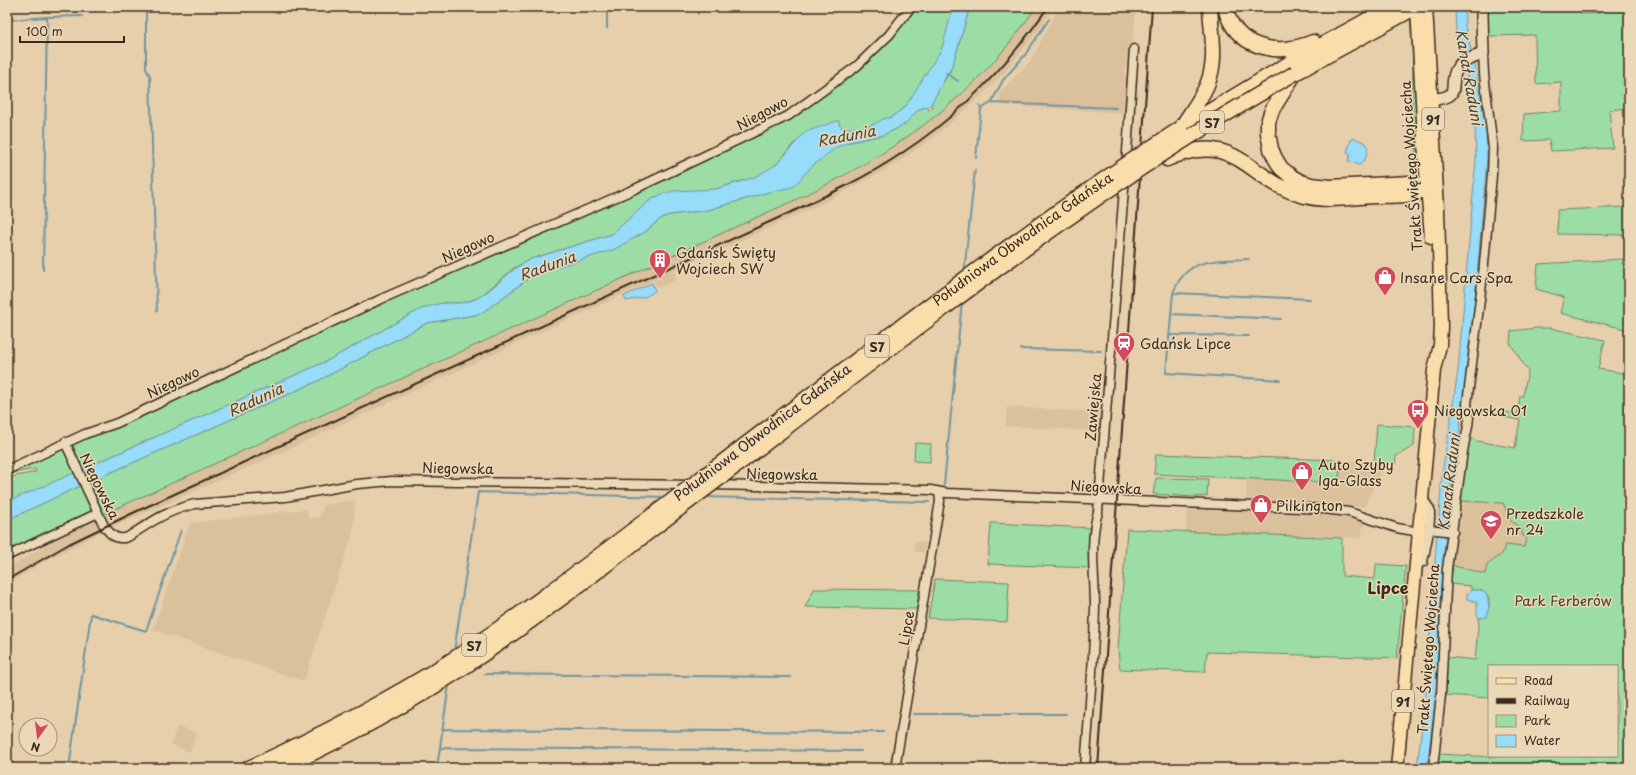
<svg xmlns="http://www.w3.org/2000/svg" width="1636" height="775" font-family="'Playpen Sans',sans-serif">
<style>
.built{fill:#dac09b}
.green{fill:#9cdda6;stroke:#6c8462}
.water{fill:#97dcf9;stroke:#7295a1}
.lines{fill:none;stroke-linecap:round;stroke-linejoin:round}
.stream{stroke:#7295a1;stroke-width:2}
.street-casing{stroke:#3b2a1e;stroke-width:11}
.secondary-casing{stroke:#3b2a1e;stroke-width:14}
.primary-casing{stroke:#3b2a1e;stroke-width:15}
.highway-casing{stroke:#3b2a1e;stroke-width:17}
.street{stroke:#ebd8b6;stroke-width:8}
.secondary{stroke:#ebd8b6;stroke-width:11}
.primary{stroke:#f9deab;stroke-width:12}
.highway{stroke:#f9deab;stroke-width:14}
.rail{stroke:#3b2a1e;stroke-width:2}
.highway-bridge-casing{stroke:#3b2a1e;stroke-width:17;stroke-linecap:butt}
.highway-bridge{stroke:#f9deab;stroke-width:14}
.labels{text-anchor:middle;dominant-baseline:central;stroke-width:3;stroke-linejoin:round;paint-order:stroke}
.shield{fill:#ebd8b6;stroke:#705e4c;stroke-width:1}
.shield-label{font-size:13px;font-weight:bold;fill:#3b2a1e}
.street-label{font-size:14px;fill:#3b2a1e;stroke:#ebd8b6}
.poi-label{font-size:14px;fill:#3b2a1e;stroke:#ebd8b6;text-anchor:start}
.park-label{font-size:14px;fill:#4a4532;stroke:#ebd8b6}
.water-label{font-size:15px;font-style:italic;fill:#49453f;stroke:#ebd8b6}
.quarter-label{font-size:16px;font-weight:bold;fill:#3b2a1e;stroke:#ebd8b6}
</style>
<rect width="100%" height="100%" fill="#e7cfab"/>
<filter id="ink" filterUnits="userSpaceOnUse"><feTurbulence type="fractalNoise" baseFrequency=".025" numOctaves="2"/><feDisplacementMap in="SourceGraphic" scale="8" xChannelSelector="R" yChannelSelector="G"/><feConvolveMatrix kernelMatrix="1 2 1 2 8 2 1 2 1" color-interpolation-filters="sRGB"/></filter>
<g filter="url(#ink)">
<!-- built -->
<path class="built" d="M1036 7H1054L1039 29 1003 74 982 95 933 138 884 171 823 203 674 271 677 279 658 288 654 280 256 464 111 528 104 514 795 200 853 172 883 154 928 122 970 86 1008 45Z
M1059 7H1136L1134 32 1129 52V63L1127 64 1124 73 1128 81 1126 113 999 105 1000 92 1030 62Z
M1007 407 1101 412 1100 431 1006 426Z
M1340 460 1385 463 1364 507 1246 499 1247 479 1339 483Z
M355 500 353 532 304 681 153 630 190 523 307 509 308 518H319L324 505Z
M1464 501 1503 503 1511 521 1522 529 1527 537 1524 547 1502 554 1487 565 1485 574 1451 565 1455 546 1458 511 1464 507Z
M1187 509 1335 516 1366 521 1362 529V538L1186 532Z
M95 519 101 532 43 562 7 585V569L52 541Z
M914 542H926L924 552H914Z
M177 726 197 733 190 752 171 744Z"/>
<!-- green -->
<path class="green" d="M913 7H953L950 32 937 71 905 107 886 123 794 143 777 164 765 172 762 177 737 182 716 189 654 197 612 234 531 259 514 268 480 297 463 303H443L419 310 327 361 83 469 72 443 271 351 790 118 828 89Z
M970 7H1036C975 99 893 154 795 200L104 514 89 482 316 382 427 323 475 315 483 312 532 276 540 272 635 237 645 232 660 219 669 215 708 210 769 192 804 152 883 135 896 129 919 109 926 107 929 110 933 107 931 103 950 71 956 54Z
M1410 7H1413L1416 107 1420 162H1416L1412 98 1413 67Z
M1488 7H1578V11L1582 14H1584L1600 13V7H1629V108L1609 110 1613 148 1551 151 1549 140 1523 141 1524 114 1561 111V82L1536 84 1535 35 1490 36 1486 33Z
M1629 207V235L1558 234 1557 210Z
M1623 259 1622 264H1629V330L1560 313 1564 297 1536 289 1538 264Z
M1537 328H1550L1605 340 1598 369 1629 374V768H1437L1438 754 1493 757V756H1617V666H1489V698L1445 695 1447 657 1475 660 1479 618H1481L1489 607V597L1481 590H1471V586L1449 584 1450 576 1452 573 1453 569 1450 567 1451 565 1485 574 1487 565 1502 554 1505 545 1524 547 1527 537 1522 535V529L1511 521 1503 503 1460 501 1469 437 1477 441 1515 448 1520 420 1504 417V412L1517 414 1520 396H1523L1528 371 1510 343 1511 331Z
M1377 424 1415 427 1414 446 1396 456 1395 464 1374 462Z
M915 443 931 444 930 462 914 461Z
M62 447 74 473 70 477 28 494 7 507V478L36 472 35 469 7 474V472Z
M1156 454 1340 460 1339 483 1154 474Z
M1156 478 1208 479 1207 496 1193 497 1153 494Z
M80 486 92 512 7 553V520Z
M991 523 1091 528V568L988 564Z
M1127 529 1342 538V576L1375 579 1376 564 1406 566 1397 658 1207 652 1205 672 1120 669 1118 649Z
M935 579 1009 582 1007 622 928 618Z
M814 589 919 590 917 609 805 607Z"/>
<!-- water -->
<path class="water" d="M953 7H970L953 64 931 104 927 107 919 109 905 124 896 129 883 135 849 142 837 147 812 166 793 187 769 192 708 210 669 215 660 219 645 232 613 250 540 272 532 276 483 312 475 315 427 323 316 382 89 482 83 469 327 361 419 310C427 307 435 304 443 303 456 303 467 304 479 297 498 286 511 268 531 259L612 234 649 201 662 194 674 191 716 189 755 177 777 164 805 132 837 121H839L840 126 843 128H863L874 124 885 118H890L905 107 942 48Z
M1455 7H1465V25L1472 54 1463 58 1456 36Z
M1474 60 1486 126 1487 158 1469 370 1452 477 1446 527 1438 526 1442 475 1458 371 1476 159 1475 126 1465 65Z
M1354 138 1366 143C1370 150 1366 160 1360 165L1348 161 1351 154 1347 152 1351 140Z
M652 283 655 291 645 297 626 301 624 296Z
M74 473 80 486 7 520V502Z
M1437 534 1446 535 1441 586 1436 695 1427 768H1417L1426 693Z
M1471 590H1481L1487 595 1489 607 1487 617 1479 618 1477 615V602L1467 599V594Z"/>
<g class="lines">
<!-- stream -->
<path class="stream" d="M146 7V69L150 76 157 311
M513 7V13
M607 7V28
M698 7V14
M7 20 47 17 82 16
M946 73 958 81
M991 103 1003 80 1025 55 1049 19
M979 105 981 109 991 103 1116 108
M976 158 981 109
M1249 259C1216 261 1187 256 1173 293L1166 373 1280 380
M43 270 47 17
M964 273 975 170
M1174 293 1310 299
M1171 314 1281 319
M1169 335 1249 336
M1021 349 1101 351
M944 485 962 301
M704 497 929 502
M454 652 478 492 668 497
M485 674 791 677
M913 714H1066
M443 729 883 732
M440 748 861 751
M69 768 91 614 146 631 181 530
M437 768 449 684"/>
<!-- street casing -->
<g class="street-casing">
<path id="street" d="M1126 166 1134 49
M65 442 104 526C111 535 117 541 128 537 151 522 168 510 195 504L285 497 357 484 392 481 693 485
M7 470 85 434 117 423 379 300 637 188 788 116 857 66 889 35 911 7
M710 485 930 490 947 493 1323 509 1349 512 1397 528 1420 532
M1429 529 1453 532
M7 556 98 513
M1417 564 1423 562 1428 537 1430 519V509L1423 499
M895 768 940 501 939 492
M1085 768C1089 714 1094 661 1095 607 1095 576 1089 542 1098 512L1125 177
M1433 768 1441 695 1447 569 1463 451 1468 426 1469 417 1467 404 1483 275 1492 175 1493 148 1484 74 1483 54"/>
</g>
<!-- secondary casing -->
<g class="secondary-casing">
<path id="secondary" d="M1432 99C1465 98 1446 84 1458 67 1463 60 1475 57 1483 54L1482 14 1483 7"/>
</g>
<!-- primary casing -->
<g class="primary-casing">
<path id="primary" d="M1417 7 1425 158 1431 237
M1397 768 1434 370 1440 345 1441 326 1438 209 1426 7"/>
</g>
<!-- highway casing -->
<g class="highway-casing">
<path id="highway" d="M1225 7C1235 49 1277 57 1313 42
M1416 7 1295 73 1272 110 1268 122V133L1271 149 1275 158 1281 168 1292 177 1301 182 1311 185 1330 187 1410 183 1428 188
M1183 125C1191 112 1201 99 1207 85 1218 60 1211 33 1210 7
M1180 129 1293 61 1391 7
M1167 159C1238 128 1247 181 1305 196 1328 202 1352 197 1375 196 1386 195 1400 197 1411 194 1417 193 1423 190 1428 188
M249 768C318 737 385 702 449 662 530 610 605 551 682 493
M281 768C348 737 415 701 476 659 549 610 618 555 688 502"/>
</g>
<!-- street -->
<use href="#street" class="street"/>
<!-- secondary -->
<use href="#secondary" class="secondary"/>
<!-- primary -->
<use href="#primary" class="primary"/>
<!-- highway -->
<use href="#highway" class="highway"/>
<!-- rail -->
<path class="rail" d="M7 580 69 544 133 513 789 213C828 195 867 177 902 153 960 115 1009 64 1048 7
M1098 768 1152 7"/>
<!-- highway-bridge casing -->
<g class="highway-bridge-casing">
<g id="highway-bridge">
<path id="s1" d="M682 493C846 369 1007 241 1180 129"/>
<path d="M688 502C819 403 949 301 1084 207 1152 159 1223 115 1295 73"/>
</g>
</g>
<!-- highway-bridge -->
<use href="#highway-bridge" class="highway-bridge"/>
</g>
</g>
<!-- icons -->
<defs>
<g id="building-pin" transform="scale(1.15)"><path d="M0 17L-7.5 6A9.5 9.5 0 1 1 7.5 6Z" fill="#d1495b" stroke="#ebd8b6"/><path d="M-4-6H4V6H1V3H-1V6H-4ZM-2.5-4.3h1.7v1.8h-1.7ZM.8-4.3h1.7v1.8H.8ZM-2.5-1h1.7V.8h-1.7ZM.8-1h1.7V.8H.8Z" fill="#fff"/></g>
<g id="shop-pin" transform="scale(1.15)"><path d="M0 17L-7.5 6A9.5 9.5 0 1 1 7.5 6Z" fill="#d1495b" stroke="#ebd8b6"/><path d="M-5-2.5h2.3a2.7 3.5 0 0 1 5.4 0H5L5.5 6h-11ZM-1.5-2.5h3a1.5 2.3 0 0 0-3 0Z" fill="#fff"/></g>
<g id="station-pin" transform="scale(1.15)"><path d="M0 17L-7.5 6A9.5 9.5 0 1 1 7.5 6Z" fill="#d1495b" stroke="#ebd8b6"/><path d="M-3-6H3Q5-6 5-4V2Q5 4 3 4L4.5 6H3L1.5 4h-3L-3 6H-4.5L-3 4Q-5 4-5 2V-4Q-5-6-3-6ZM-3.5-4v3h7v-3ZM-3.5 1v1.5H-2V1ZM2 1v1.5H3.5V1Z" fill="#fff"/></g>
<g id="bus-pin" transform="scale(1.15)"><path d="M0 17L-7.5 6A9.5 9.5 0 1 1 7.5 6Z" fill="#d1495b" stroke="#ebd8b6"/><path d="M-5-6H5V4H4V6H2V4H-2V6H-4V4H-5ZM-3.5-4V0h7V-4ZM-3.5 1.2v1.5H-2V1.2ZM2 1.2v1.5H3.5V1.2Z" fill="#fff"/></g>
<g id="school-pin" transform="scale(1.15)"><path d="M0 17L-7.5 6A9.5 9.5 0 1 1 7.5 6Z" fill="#d1495b" stroke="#ebd8b6"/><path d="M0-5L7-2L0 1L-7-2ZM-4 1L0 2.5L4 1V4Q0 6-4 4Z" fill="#fff"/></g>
</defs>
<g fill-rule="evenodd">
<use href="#building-pin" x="660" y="260"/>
<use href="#shop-pin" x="1385" y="277"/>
<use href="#station-pin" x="1124" y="343"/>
<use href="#bus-pin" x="1418" y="410"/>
<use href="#shop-pin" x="1302" y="472"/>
<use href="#shop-pin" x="1261" y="505"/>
<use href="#school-pin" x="1491" y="521"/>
</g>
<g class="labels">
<!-- shield labels -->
<g class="shield">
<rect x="1422" y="108" width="22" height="22" rx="3"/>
<rect x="1200" y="111" width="24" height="22" rx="3"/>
<rect x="865" y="335" width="24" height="22" rx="3"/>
<rect x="462" y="634" width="24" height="22" rx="3"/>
<rect x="1392" y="690" width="22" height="22" rx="3"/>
</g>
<g class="shield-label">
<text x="1433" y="119">91</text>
<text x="1212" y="122">S7</text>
<text x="877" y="346">S7</text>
<text x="474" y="645">S7</text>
<text x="1403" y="701">91</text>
</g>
<!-- street labels -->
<g class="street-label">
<text transform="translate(762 113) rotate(-28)">Niegowo</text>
<text transform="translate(1411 166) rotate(-94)">Trakt Świętego Wojciecha</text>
<text stroke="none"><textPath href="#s1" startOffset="425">Południowa Obwodnica Gdańska</textPath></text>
<text transform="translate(468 247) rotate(-24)">Niegowo</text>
<text transform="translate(173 382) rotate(-25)">Niegowo</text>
<text transform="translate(1093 407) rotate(-85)">Zawiejska</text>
<text transform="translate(762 432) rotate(-37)">Południowa Obwodnica Gdańska</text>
<text transform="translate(458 468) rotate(1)">Niegowska</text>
<text transform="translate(782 474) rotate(1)">Niegowska</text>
<text transform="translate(100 486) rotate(64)">Niegowska</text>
<text transform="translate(1106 487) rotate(3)">Niegowska</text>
<text transform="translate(906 628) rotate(-80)">Lipce</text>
<text transform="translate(1428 649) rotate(-86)">Trakt Świętego Wojciecha</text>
</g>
<!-- poi labels -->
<g class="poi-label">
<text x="676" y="252">Gdańsk Święty<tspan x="676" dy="16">Wojciech SW</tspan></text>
<text x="1400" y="277">Insane Cars Spa</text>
<text x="1140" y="343">Gdańsk Lipce</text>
<text x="1434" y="410">Niegowska 01</text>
<text x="1318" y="464">Auto Szyby<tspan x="1318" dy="16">Iga-Glass</tspan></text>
<text x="1276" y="505">Pilkington</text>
<text x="1506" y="513">Przedszkole<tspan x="1506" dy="16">nr 24</tspan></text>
</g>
<!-- park labels -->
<g class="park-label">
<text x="1563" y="600">Park Ferberów</text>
</g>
<!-- water labels -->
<g class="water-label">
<text transform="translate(1470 77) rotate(80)">Kanał Raduni</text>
<text transform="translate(846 135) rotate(-11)">Radunia</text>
<text transform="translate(547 265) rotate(-20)">Radunia</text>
<text transform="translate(255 399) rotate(-25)">Radunia</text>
<text transform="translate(1448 482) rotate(-83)">Kanał Raduni</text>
</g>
<!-- quarter labels -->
<g class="quarter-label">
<text x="1388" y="587">Lipce</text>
</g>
</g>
<!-- margin -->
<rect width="1636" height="775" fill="none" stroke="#ebd8b6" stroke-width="24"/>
<rect x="12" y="12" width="1612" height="751" fill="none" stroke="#3b2a1e" stroke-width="1.5" filter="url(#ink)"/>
<!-- legend -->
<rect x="1488" y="665" width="130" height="92" fill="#ebd8b6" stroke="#a59279"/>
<rect x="1496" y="678" width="20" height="6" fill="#f9deab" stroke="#a59279"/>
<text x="1524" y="685" font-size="12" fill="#3b2a1e">Road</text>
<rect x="1496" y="698" width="20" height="6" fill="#3b2a1e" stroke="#a59279"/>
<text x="1524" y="705" font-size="12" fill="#3b2a1e">Railway</text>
<rect x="1496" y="715" width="20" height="12" fill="#9cdda6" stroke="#a59279"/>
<text x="1524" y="725" font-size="12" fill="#3b2a1e">Park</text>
<rect x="1496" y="735" width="20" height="12" fill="#97dcf9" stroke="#a59279"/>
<text x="1524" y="745" font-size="12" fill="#3b2a1e">Water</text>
<!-- north arrow -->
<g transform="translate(38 737) rotate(194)"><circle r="19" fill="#ebd8b6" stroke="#a59279"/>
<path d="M0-3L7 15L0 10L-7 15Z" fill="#d1495b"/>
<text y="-6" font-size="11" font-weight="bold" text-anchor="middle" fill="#3b2a1e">N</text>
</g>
<!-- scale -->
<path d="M20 36v6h104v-6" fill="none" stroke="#3b2a1e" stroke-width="2"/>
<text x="26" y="36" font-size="12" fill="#3b2a1e" stroke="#ebd8b6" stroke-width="3" paint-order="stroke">100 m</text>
</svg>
